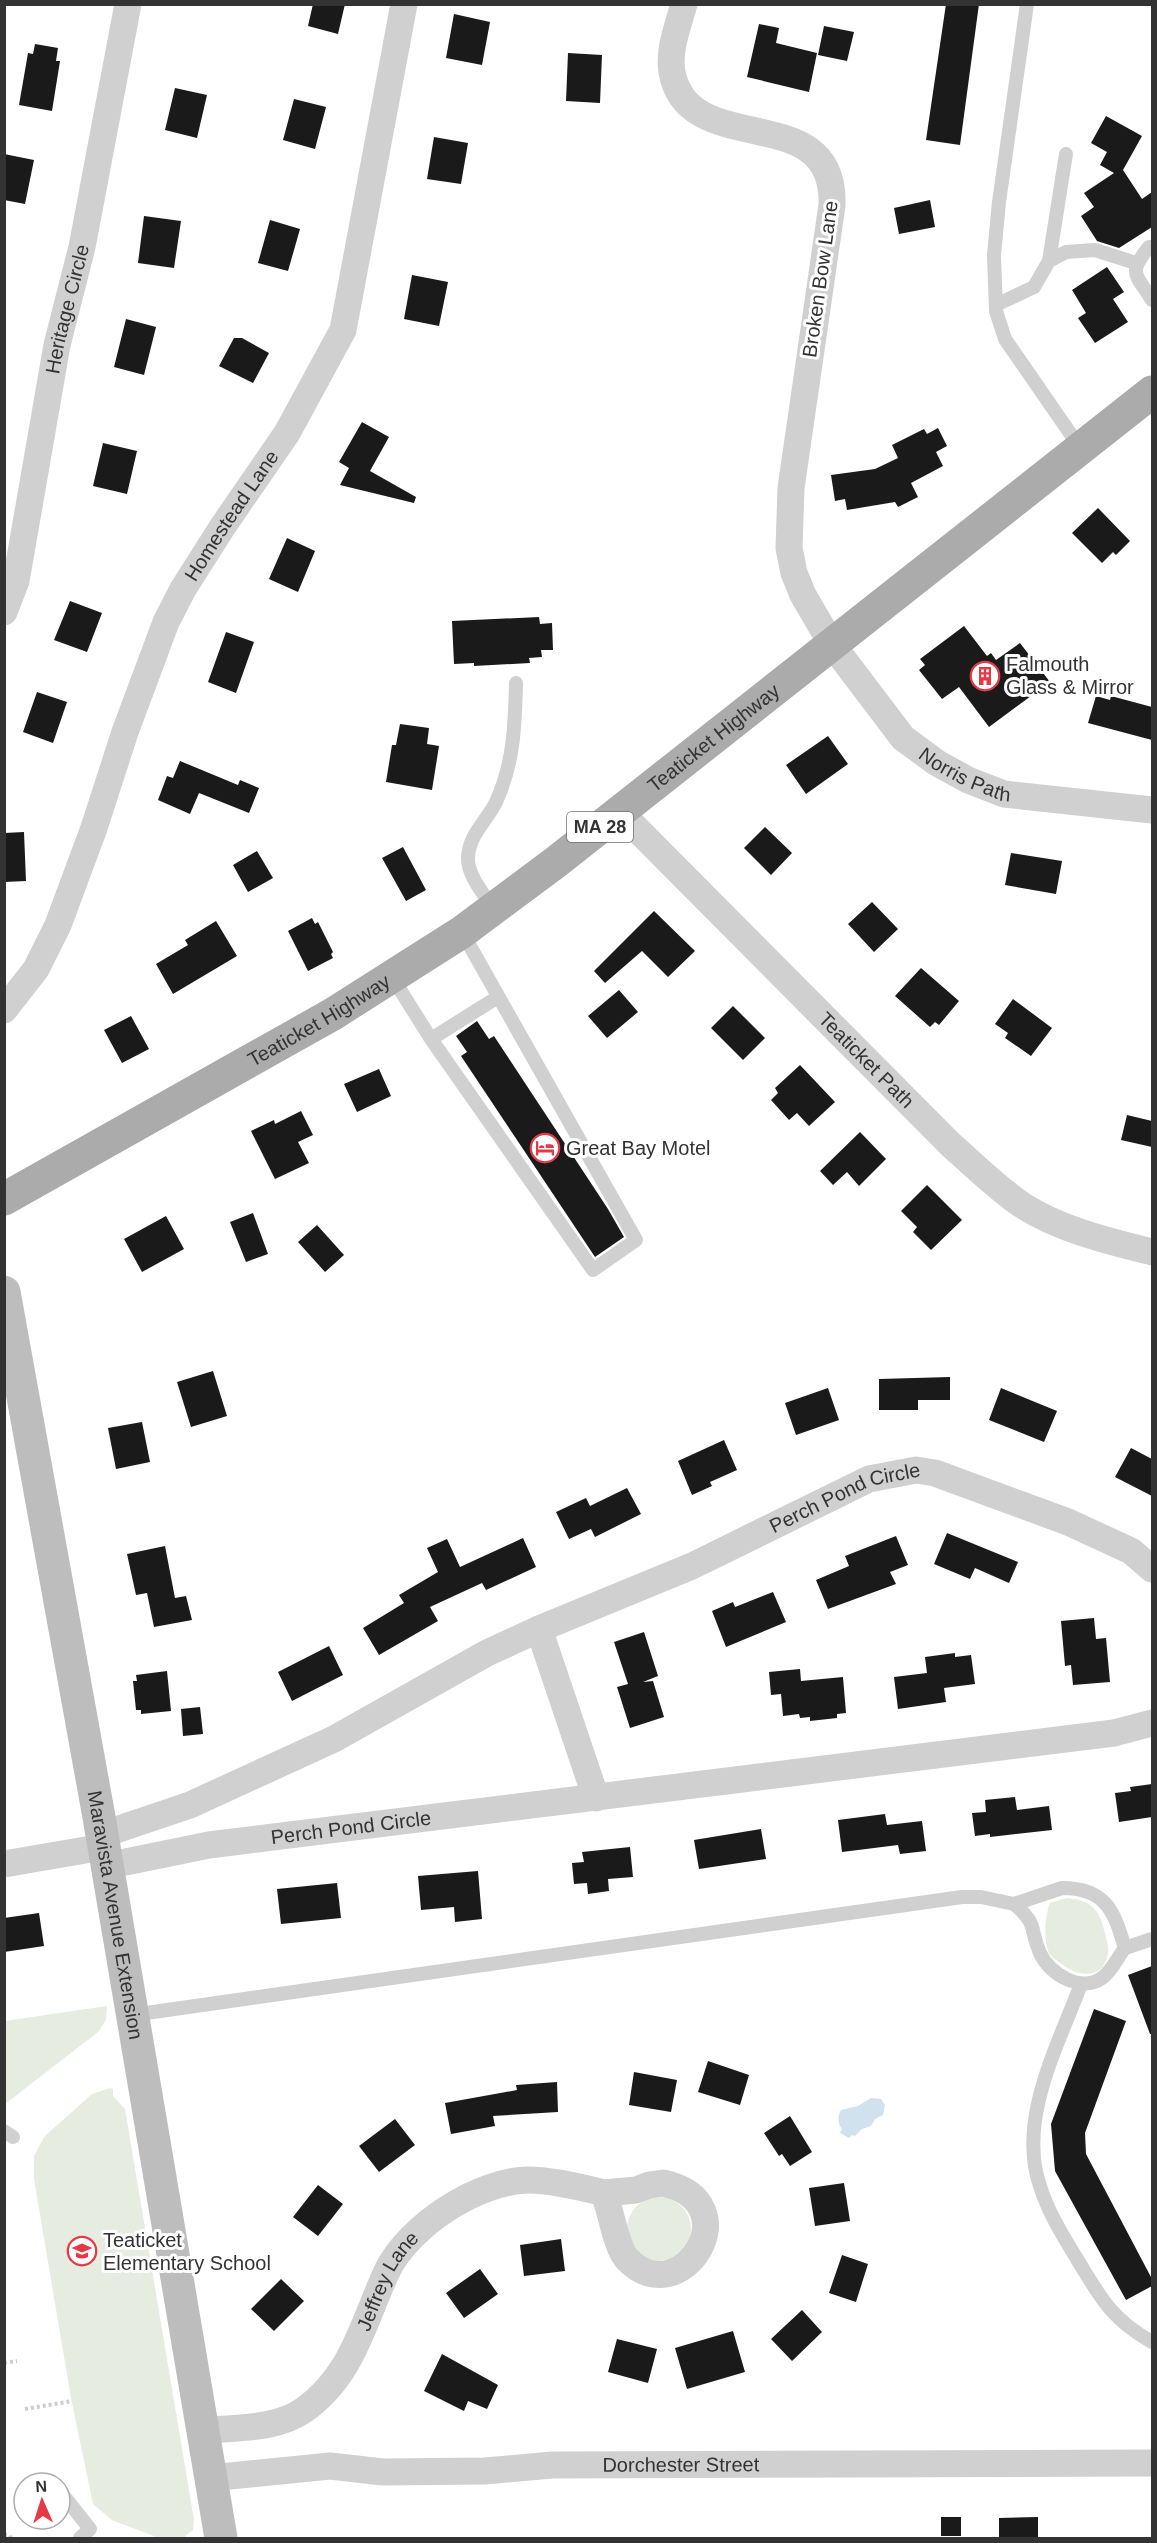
<svg xmlns="http://www.w3.org/2000/svg" width="1157" height="2543" font-family="Arial,sans-serif">
<style>
.green{fill:#e6ecdf}
.water{fill:#cfe2ee}
.building{fill:#1a1a1a}
.lines{fill:none;stroke-linecap:round;stroke-linejoin:round}
.path{stroke:#cdcdcd;stroke-width:4;stroke-dasharray:3 3;stroke-linecap:butt}
.lane{stroke:#d0d0d0;stroke-width:14}
.street{stroke:#d0d0d0;stroke-width:27}
.secondary{stroke:#bdbdbd;stroke-width:33}
.primary{stroke:#ababab;stroke-width:33}
.labels{text-anchor:middle;dominant-baseline:central;stroke-width:6;stroke-linejoin:round;paint-order:stroke}
.shield{fill:#fff;stroke:#707070;stroke-width:1.5}
.shield-label{font-size:18px;font-weight:bold;fill:#333}
.street-label{font-size:20px;fill:#333;stroke:#fff}
.poi-label{font-size:20px;fill:#333;stroke:#fff;text-anchor:start}
</style>
<rect width="100%" height="100%" fill="#fff"/>
<!-- green -->
<path class="green" d="M1067 1898C1086 1900 1098 1906 1103 1926 1105 1935 1109 1945 1108 1953 1104 1980 1079 1977 1063 1965 1058 1961 1052 1958 1049 1953 1043 1940 1045 1915 1050 1903Z
M107 2006 106 2020 98 2032 5 2104V2021Z
M110 2088 113 2089V2096L125 2109 194 2520 193 2530 185 2536V2538H159L112 2520 93 2504 71 2398 34 2179V2156L44 2137 92 2094Z
M627 2229a32 32 0 1 1 64 0a32 32 0 1 1-64 0Z"/>
<!-- water -->
<path class="water" d="M871 2098 881 2099 885 2105 883 2115 875 2119 871 2126 862 2129 855 2136 852 2135 849 2138 840 2133 842 2129C838 2124 837 2117 841 2110L858 2106Z"/>
<!-- building -->
<path class="building" d="M313 4H345L338 34 308 26Z
M946 4H979L960 145 926 140Z
M454 14 490 22 482 65 446 58Z
M759 24 779 28 776 43 817 53 809 92 747 77Z
M824 26 854 32 847 61 818 55Z
M35 44 58 48 56 61H60L52 111 19 105 28 53 33 54Z
M568 53 602 55 600 103 566 101Z
M175 88 207 95 197 138 165 130Z
M294 99 326 107 315 149 283 140Z
M1106 116 1142 136 1123 170 1142 199 1152 192V227L1119 248 1097 241 1081 216 1094 207 1084 193 1114 173 1100 165 1107 152 1091 143Z
M434 137 468 143 461 184 427 179Z
M4 154 34 160 25 204 4 200Z
M930 200 935 227 899 234 894 208Z
M144 216 181 221 174 268 138 263Z
M270 220 300 229 288 271 258 263Z
M1107 267 1124 292 1113 299 1128 322 1095 343 1078 318 1086 313 1072 290Z
M412 275 448 282 439 326 404 319Z
M126 319 156 327 144 375 114 367Z
M234 338H242L269 353 253 383 219 366Z
M362 422 389 437 370 471 416 497 414 503 340 485 349 468 339 462Z
M938 428 947 446 936 452 943 466 911 483 918 497 898 507 895 502 847 510 845 499 835 501 831 475 875 469 898 458 892 445 924 429 927 434Z
M103 443 137 451 127 494 93 486Z
M1098 508 1130 541 1116 555 1113 552 1102 563 1072 533Z
M287 538 315 551 298 592 269 579Z
M70 601 102 613 87 652 54 640Z
M539 617 540 624 552 623 553 650H541L542 657 529 658 530 663 474 666V663L454 664 452 621Z
M964 626 987 656 991 653 996 660 1020 643 1050 682 989 727 959 687 942 699 919 670 925 665 920 659Z
M226 632 254 642 236 693 208 682Z
M37 692 67 702 53 743 23 732Z
M1096 696 1110 700 1111 696 1152 707V740L1088 723Z
M400 724 429 728 427 744 439 746 432 790 386 782 392 745H396Z
M828 736 848 764 806 794 786 765Z
M180 761 238 785 240 780 259 788 249 813 199 793 190 814 158 800 167 776 173 778Z
M765 827 792 853 771 875 744 848Z
M24 832 26 881 4 882V833Z
M403 847 426 890 406 901 382 858Z
M257 851 273 878 248 892 233 865Z
M1011 853 1062 861 1056 894 1005 885Z
M872 902 898 929 874 952 848 924Z
M654 911 695 951 668 977 642 951 605 983 594 971Z
M312 918 315 924 318 922 333 952 331 954 333 958 308 971 288 931Z
M216 921 237 956 173 994 156 964 188 945 185 940Z
M921 968 959 1001 939 1025 935 1022 930 1027 895 996Z
M619 990 638 1012 607 1038 588 1016Z
M1013 999 1052 1028 1031 1056 1005 1038 1008 1033 995 1024Z
M733 1006 765 1038 743 1060 711 1028Z
M131 1016 149 1049 122 1063 104 1030Z
M477 1021 489 1039 494 1036 608 1209 624 1237 595 1257 461 1056 467 1052 456 1036Z
M800 1065 835 1102 809 1126 797 1113 789 1120 771 1100 778 1093 775 1088Z
M379 1069 391 1096 357 1112 344 1084Z
M301 1111 313 1135 298 1142 309 1163 275 1179 251 1131 274 1120 275 1124Z
M1127 1115 1152 1121V1147L1121 1140Z
M860 1132 886 1159 859 1186 847 1172 833 1185 820 1171Z
M927 1185 962 1220 931 1250 913 1232 917 1227 901 1211Z
M253 1213 268 1254 246 1262 230 1222Z
M166 1216 184 1249 142 1272 124 1239Z
M317 1225 344 1255 325 1272 298 1242Z
M213 1371 227 1416 191 1427 177 1382Z
M950 1377V1400H918V1410H879V1379Z
M828 1388 839 1420 796 1435 785 1403Z
M1001 1388 1057 1411 1044 1442 989 1420Z
M142 1422 150 1462 116 1469 108 1428Z
M724 1440 737 1470 710 1482 712 1486 692 1495 678 1461Z
M1131 1448 1152 1459V1496L1115 1477Z
M627 1488 641 1514 595 1537 591 1529 569 1539 556 1512 586 1498 590 1506Z
M947 1533 1018 1562 1009 1583 975 1568 970 1579 934 1564Z
M896 1536 908 1565 890 1572 896 1584 828 1609 816 1580 849 1566 845 1556Z
M523 1538 536 1567 486 1590 482 1583 430 1607 438 1621 379 1655 363 1628 404 1603 399 1595 438 1572 427 1548 447 1539 460 1567Z
M165 1546 175 1598 186 1596 192 1620 154 1627 147 1593 136 1595 127 1554Z
M773 1592 786 1622 726 1647 712 1611 733 1602 735 1607Z
M1094 1618 1096 1639 1106 1638 1110 1682 1073 1685 1071 1665 1065 1666 1061 1621Z
M644 1632 658 1676 643 1682 653 1681 664 1717 630 1728 617 1687 628 1684 614 1642Z
M329 1646 343 1675 292 1701 278 1672Z
M955 1653V1657L971 1655 975 1684 944 1688 946 1702 898 1709 894 1677 927 1673 925 1657Z
M800 1669 801 1681 843 1677 846 1713 837 1714V1718L810 1721V1717L800 1718 799 1714 783 1716 781 1694 771 1695 769 1672Z
M167 1671 171 1711 141 1714V1710H136L133 1681H137L136 1675Z
M200 1707 203 1734 183 1736 181 1709Z
M1152 1784V1817L1119 1822 1115 1793 1131 1791 1130 1787Z
M1015 1797 1017 1810 1049 1806 1052 1830 990 1837V1834L975 1836 972 1813 986 1812 985 1800Z
M885 1814 887 1825 922 1821 926 1851 900 1854 898 1845 842 1852 838 1820Z
M761 1829 766 1859 699 1869 694 1840Z
M630 1847 633 1877 608 1879 609 1891 588 1894 587 1883 574 1884 572 1863 584 1862 582 1852Z
M478 1871 482 1919 455 1922 454 1907 421 1910 418 1876Z
M337 1883 341 1918 281 1924 277 1889Z
M39 1913 44 1946 4 1952V1918Z
M1152 1966V2034H1150L1128 1975Z
M1094 2009 1126 2021 1085 2133 1086 2154 1152 2279V2286L1126 2300 1055 2171 1051 2124Z
M708 2061 749 2075 740 2105 698 2092Z
M634 2072 677 2080 671 2112 629 2105Z
M557 2082 558 2112 493 2116 495 2126 451 2134 445 2103 517 2090 516 2085Z
M790 2116 812 2152 790 2166 782 2154 779 2156 764 2133Z
M395 2119 415 2145 379 2172 359 2146Z
M844 2183 850 2221 815 2226 809 2188Z
M318 2185 343 2204 318 2236 293 2217Z
M561 2239 565 2271 524 2276 520 2245Z
M842 2255 868 2264 856 2302 829 2293Z
M480 2269 498 2294 464 2318 446 2293Z
M281 2279 304 2301 274 2331 251 2309Z
M802 2310 822 2332 792 2361 771 2339Z
M733 2331 745 2372 687 2389 675 2348Z
M617 2339 657 2349 648 2383 608 2372Z
M442 2354 498 2385 487 2409 468 2401 464 2411 424 2391Z
M941 2517H961V2536H941Z
M1038 2517V2538H999V2518Z"/>
<g class="lines">
<!-- path -->
<path class="path" d="M4 2363 17 2361
M25 2409 72 2401
M4 2535H9L11 2538"/>
<!-- lane -->
<path class="lane" d="M1027 4 999 202 994 255 996 311 1005 339 1081 449
M1152 247H1149C1127 274 1136 274 1152 300
M1049 261 1066 154
M996 305 1034 287 1049 261 1066 252 1095 250 1136 263
M493 908C484 894 468 876 468 859 468 835 487 821 496 802 514 763 515 724 516 683
M392 977 431 1039 593 1270 636 1240 462 932
M431 1039 498 997
M1062 1888C1106 1888 1114 1911 1125 1948 1117 1958 1112 1971 1102 1978 1081 1993 1049 1974 1040 1953 1029 1929 1039 1925 1014 1904Z
M1125 1948 1152 1939
M1081 1984C1058 2046 1017 2120 1040 2186 1048 2212 1063 2236 1077 2259 1100 2297 1112 2320 1152 2342
M132 2015 962 1897H981L1014 1904
M4 2131 13 2137
M60 2491 90 2529 80 2538"/>
<!-- street -->
<g class="street">
<path id="s1" d="M684 4C678 26 668 50 672 72 688 162 836 97 832 205L791 488 789 548 794 573 803 595 831 643 903 738 937 763 968 780 1004 794 1152 810"/>
<path id="s2" d="M4 612 16 581 57 345 82 247 128 4"/>
<path id="s3" d="M619 811 951 1145C974 1165 997 1188 1022 1205 1061 1230 1108 1241 1152 1252"/>
<path id="s4" d="M4 1010 36 969 58 925 94 828 125 732 166 622 183 589 223 526 287 433 343 330 404 4"/>
<path d="M539 1629 596 1798"/>
<path id="s5" d="M101 1835 190 1805 334 1739 487 1653 539 1629 692 1566 869 1479 916 1470 935 1473 1068 1522 1131 1551 1152 1569"/>
<path d="M4 1864 103 1847"/>
<path id="s6" d="M106 1866 209 1845 1114 1733 1152 1723"/>
<path d="M663 2183C753 2203 680 2315 627 2259 616 2247 611 2211 604 2193L636 2190 649 2185Z"/>
<path id="s7" d="M202 2431C234 2427 276 2430 304 2410 353 2375 363 2323 387 2271 409 2226 477 2181 528 2180 552 2180 581 2187 604 2193"/>
<path id="s8" d="M210 2478 330 2466 383 2472 485 2471 552 2465 1152 2463"/>
</g>
<!-- secondary -->
<path class="secondary" id="s9" d="M4 1292 99 1817 221 2538"/>
<!-- primary -->
<path class="primary" id="s10" d="M4 1199 333 1014 462 932 556 862 1152 392"/>
</g>
<!-- icons -->
<defs>
<g id="building-ring" transform="scale(1.5)"><circle r="9.5" fill="#fff" stroke="#e63946" stroke-width="1.5"/><path d="M-4-6H4V6H1V3H-1V6H-4ZM-2.5-4.3h1.7v1.8h-1.7ZM.8-4.3h1.7v1.8H.8ZM-2.5-1h1.7V.8h-1.7ZM.8-1h1.7V.8H.8Z" fill="#e63946"/></g>
<g id="hotel-ring" transform="scale(1.5)"><circle r="9.5" fill="#fff" stroke="#e63946" stroke-width="1.5"/><path d="M-6-4.5h1.5V1H6V5H4.5V3h-9V5H-6ZM-4 0a1.8 1.8 0 1 1 3.6 0ZM.5 0V-2.5h3Q6-2.5 6 0Z" fill="#e63946"/></g>
<g id="school-ring" transform="scale(1.5)"><circle r="9.5" fill="#fff" stroke="#e63946" stroke-width="1.5"/><path d="M0-5L7-2L0 1L-7-2ZM-4 1L0 2.5L4 1V4Q0 6-4 4Z" fill="#e63946"/></g>
</defs>
<g fill-rule="evenodd">
<use href="#building-ring" x="985" y="676"/>
<use href="#hotel-ring" x="545" y="1148"/>
<use href="#school-ring" x="82" y="2251"/>
</g>
<g class="labels">
<!-- shield labels -->
<rect class="shield" x="567" y="812" width="66" height="30" rx="4.5"/>
<g class="shield-label">
<text x="600" y="827">MA 28</text>
</g>
<!-- street labels -->
<g class="street-label">
<text transform="translate(820 279) rotate(-82)">Broken Bow Lane</text>
<text stroke="none"><textPath href="#s2" startOffset="310">Heritage Circle</textPath></text>
<text stroke="none"><textPath href="#s4" startOffset="548">Homestead Lane</textPath></text>
<text stroke="none"><textPath href="#s10" startOffset="848">Teaticket Highway</textPath></text>
<text stroke="none"><textPath href="#s1" startOffset="942">Norris Path</textPath></text>
<text stroke="none"><textPath href="#s10" startOffset="362">Teaticket Highway</textPath></text>
<text stroke="none"><textPath href="#s3" startOffset="351">Teaticket Path</textPath></text>
<text stroke="none"><textPath href="#s5" startOffset="819">Perch Pond Circle</textPath></text>
<text stroke="none"><textPath href="#s6" startOffset="248">Perch Pond Circle</textPath></text>
<text stroke="none"><textPath href="#s9" startOffset="633">Maravista Avenue Extension</textPath></text>
<text stroke="none"><textPath href="#s7" startOffset="261">Jeffrey Lane</textPath></text>
<text stroke="none"><textPath href="#s8" startOffset="472">Dorchester Street</textPath></text>
</g>
<!-- poi labels -->
<g class="poi-label">
<text x="1006" y="664">Falmouth<tspan x="1006" dy="23">Glass &amp; Mirror</tspan></text>
<text x="566" y="1148">Great Bay Motel</text>
<text x="103" y="2240">Teaticket<tspan x="103" dy="23">Elementary School</tspan></text>
</g>
</g>
<!-- border -->
<rect width="1157" height="2543" fill="none" stroke="#333333" stroke-width="12"/>
<!-- north arrow -->
<g transform="translate(42 2501) rotate(357)"><circle r="28" fill="#ffffff" stroke="#adadad" stroke-width="1.5"/>
<path d="M0-4.5L10 22L0 15L-10 22Z" fill="#e63946"/>
<text y="-9" font-size="16" font-weight="bold" text-anchor="middle" fill="#333333">N</text>
</g>
</svg>
